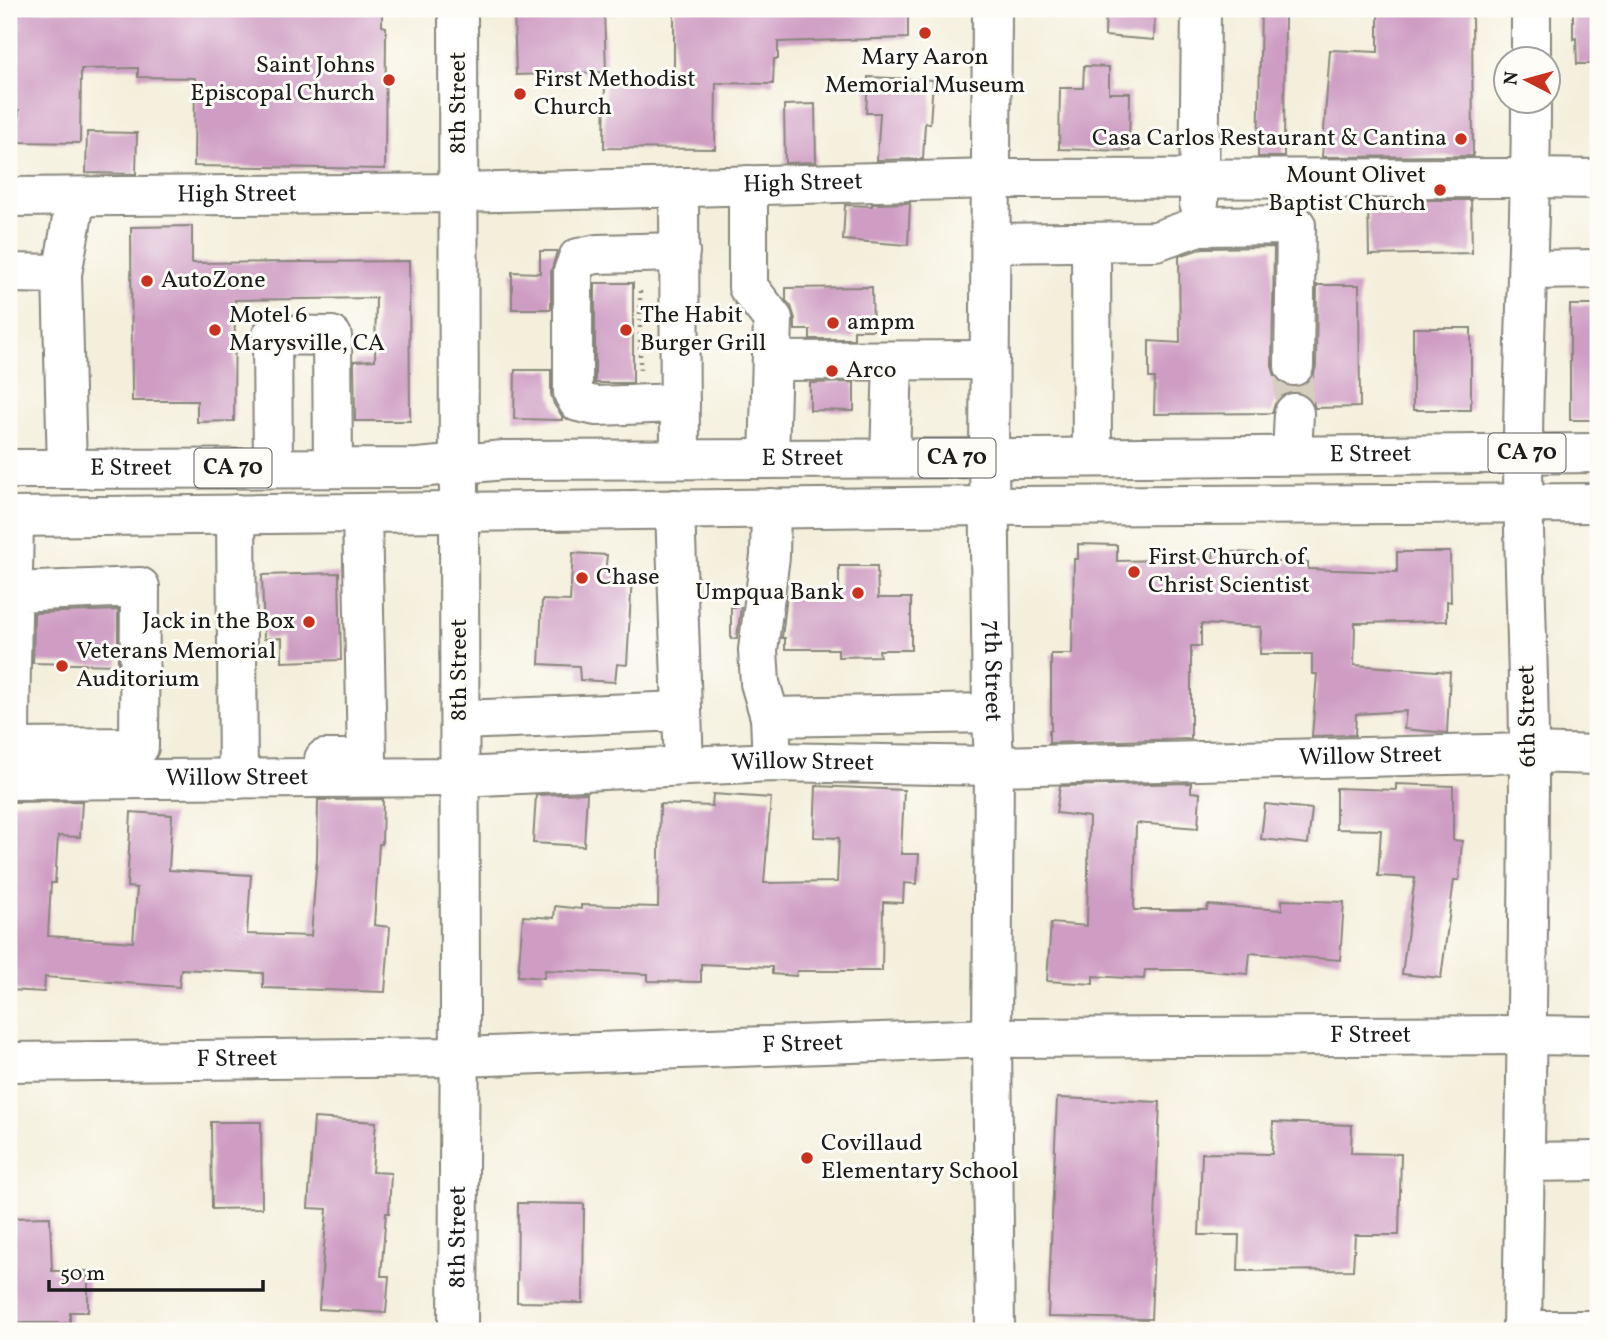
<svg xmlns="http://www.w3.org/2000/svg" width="1607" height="1340" font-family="Vollkorn,serif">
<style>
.building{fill:#cf9dc4}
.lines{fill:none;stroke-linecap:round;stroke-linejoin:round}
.minor-tunnel{stroke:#d4cfbe;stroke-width:38;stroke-dasharray:38 19;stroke-linecap:butt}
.minor-casing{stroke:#88867c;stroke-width:42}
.highway-casing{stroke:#88867c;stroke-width:42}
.path{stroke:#88867c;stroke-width:4.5;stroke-dasharray:2 5;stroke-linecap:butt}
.minor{stroke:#fff;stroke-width:38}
.highway{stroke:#fff;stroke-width:38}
.poi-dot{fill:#c8321e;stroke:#fdfcf7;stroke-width:2.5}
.labels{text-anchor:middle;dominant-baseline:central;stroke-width:6;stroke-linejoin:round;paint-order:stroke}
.shield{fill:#fdfcf7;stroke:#605f5e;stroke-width:2}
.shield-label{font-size:23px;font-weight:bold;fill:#1c1c1c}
.poi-label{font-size:24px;fill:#1c1c1c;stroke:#fdfcf7;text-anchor:start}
.street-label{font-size:24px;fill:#1c1c1c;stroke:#fdfcf7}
</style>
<rect width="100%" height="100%" fill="#fdfcf7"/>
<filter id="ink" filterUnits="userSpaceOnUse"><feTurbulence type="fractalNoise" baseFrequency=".0143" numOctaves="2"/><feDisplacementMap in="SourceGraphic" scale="14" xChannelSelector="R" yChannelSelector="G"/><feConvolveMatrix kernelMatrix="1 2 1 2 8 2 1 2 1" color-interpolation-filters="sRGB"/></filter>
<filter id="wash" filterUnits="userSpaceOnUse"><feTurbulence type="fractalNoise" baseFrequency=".00686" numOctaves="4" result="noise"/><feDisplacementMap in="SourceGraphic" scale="28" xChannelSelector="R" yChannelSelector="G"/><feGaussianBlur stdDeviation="1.57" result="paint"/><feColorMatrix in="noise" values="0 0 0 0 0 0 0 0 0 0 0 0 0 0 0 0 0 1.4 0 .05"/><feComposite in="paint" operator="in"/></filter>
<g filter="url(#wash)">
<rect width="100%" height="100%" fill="#f4efdb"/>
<g id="blocks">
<!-- building -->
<path class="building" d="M9 9 87 11V9H382V26L386 27 385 169 194 166 195 78 138 77V68L81 69 80 143 18 142 19 110H9Z
M514 9H604L606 72 516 75Z
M674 9H908V38L778 42V59H774L773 84 716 83 715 149 604 148 605 84 674 83Z
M1106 9H1155L1154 40 1105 36Z
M1261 9H1285L1284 157H1258Z
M1378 9H1472L1473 156 1322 157 1330 50 1378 52Z
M1573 9H1598V64H1577L1576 38 1573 39Z
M1084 66 1109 67V93H1130L1129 151 1059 149 1060 88H1083Z
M868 77 933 80 930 124 925 123 923 159 877 160 880 113H866Z
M815 104 816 162 785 163 784 105Z
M87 132 137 133 136 174 86 173Z
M1368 200H1471L1472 253 1369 255Z
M910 203 908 245 843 240 845 205 872 206V204Z
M192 226V263L409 261 410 421H355L354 361 375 360 376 298 235 300 234 421 197 422V401H132L131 227Z
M1274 247 1272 366 1275 376 1282 384 1294 388 1305 385 1313 377 1316 366 1317 285H1359L1360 407 1315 408 1313 402 1306 395 1294 391 1283 394 1276 401 1272 413 1154 414 1155 378H1149V341L1180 343 1179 256 1203 248Z
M540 251H557L551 272V309H512V272L540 273Z
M595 283H633V383H595Z
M872 287 873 330H854V339H810V330H795V319L791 306 786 301V288Z
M1570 305H1598V420H1570Z
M1413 328H1471V410H1413Z
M515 370H551V394L554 404 562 416V420L514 419Z
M854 382V411L810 410V383Z
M1078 544 1117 545V561L1213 559 1214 551 1255 553 1254 561 1308 563V569L1397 572V552H1450L1451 602 1447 601V621L1355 623 1354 665 1450 672 1447 733 1404 729 1406 711 1356 714 1355 735 1312 736 1317 674H1312V654H1260L1261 627 1201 624V646H1191V739L1049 743V730H1051V654H1072L1074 559H1078Z
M573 553 607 555 605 573 632 576 627 665 617 664 615 682 580 680 579 666 539 664 542 600 570 601Z
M839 566H877L878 598H911V650H879L880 656 838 657V649H785V638H782L787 595H839Z
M339 573 341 660 282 662V638L264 639 262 575Z
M731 607H741L737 638 731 639Z
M118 610V665L33 663 34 613Z
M1191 783V792L1200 793 1198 828 1136 823 1134 910H1207L1208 905 1282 910V900L1344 902 1340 960 1250 953 1248 974 1196 970H1145L1144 979 1093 976V984L1047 981 1051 923 1087 926 1089 817 1056 813 1060 786Z
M1396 784 1453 786V840L1462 841 1459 880H1454L1441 978 1402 974 1415 878 1378 876 1381 830 1336 829V788L1396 790Z
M816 786 904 790 901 854H919L917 884 904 883 903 903 883 902 882 971H797L796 976 772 974V967L701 964V982L648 981V974L545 970 544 978 518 976 523 916 554 918 555 906 581 909V905L658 907 660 804 712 806 713 794 771 798 764 883 837 882 839 838 814 837Z
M587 793 584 846 533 843 536 795Z
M383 799 382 844H379L374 925 390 927 385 992 263 988V973L181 969 179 987 45 977 44 992 9 990V802L82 801 80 837 58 836 55 883H51L48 936 133 942 137 888 127 887 131 812 172 815 169 870 251 875 247 934 311 936 317 857 318 800Z
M1265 804 1312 809 1308 844 1261 839Z
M1057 1098 1160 1102 1151 1319 1048 1317Z
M314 1118 376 1122 372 1172 391 1173 389 1213H386L381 1276H389L386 1313 319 1309 327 1209 308 1208Z
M211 1122H261L262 1208 212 1209Z
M1273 1122 1352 1125 1351 1153 1401 1154 1399 1235H1355L1353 1270 1238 1271 1239 1235H1199L1202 1153 1272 1154Z
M518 1203 584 1204 583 1303 517 1302Z
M50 1217 52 1271H88V1312H70V1323H9V1218Z"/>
</g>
</g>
<g filter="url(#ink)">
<use href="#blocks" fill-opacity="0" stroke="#88867c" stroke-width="2"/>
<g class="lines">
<!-- minor-tunnel -->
<path class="minor-tunnel" d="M1294 413V366"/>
<!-- minor casing -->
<g class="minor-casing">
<g id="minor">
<path id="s1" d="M992 9 989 458 992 713 994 766 992 1038 995 1331"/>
<path d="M1531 9V60"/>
<path d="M748 185V287L773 319 769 459"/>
<path d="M679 187 680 459"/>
<path id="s2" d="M9 197 459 193 992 179 1531 178 1598 179"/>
<path d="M1199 203 1201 9"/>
<path d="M1091 242 1092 457"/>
<path d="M991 243 1156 241 1199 226 1296 225 1294 366"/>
<path d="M680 252 597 254 578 258 573 272V393L578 402 596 406 680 403"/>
<path d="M1528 270 1598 269"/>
<path d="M9 273 62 274"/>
<path d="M772 361 990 360"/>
<path d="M1292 455 1294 413"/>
<path d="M890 458 893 361"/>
<path d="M273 468 272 335 332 336 333 468"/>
<path d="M67 469 62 274 76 197"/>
<path d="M675 509 682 711"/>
<path d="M236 514 238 779"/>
<path d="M12 592 140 587 139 747 10 748C10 671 13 594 14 517"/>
<path d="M770 717 760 683 758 650 770 556 771 508"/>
<path d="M460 720 682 711 684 766"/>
<path d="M324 759H367L362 513"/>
<path d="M772 762 770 717 992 713"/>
<path id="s3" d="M9 780 460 777 772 762 994 766 1529 753 1598 755"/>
<path id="s4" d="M9 1062 460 1057 992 1038 1528 1035 1598 1036"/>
<path d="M1525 1162 1598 1161"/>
<path d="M1522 1330H1598"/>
<path id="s5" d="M458 1331 460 1008 458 9"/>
<path d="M1522 1331C1525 1140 1529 948 1529 756 1529 656 1523 555 1523 454 1523 336 1531 219 1531 102"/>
</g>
</g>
<!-- highway casing -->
<g class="highway-casing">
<g id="highway">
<path id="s6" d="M9 469 418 468 504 460 1033 458 1598 453"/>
<path d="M9 517 990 506 1598 503"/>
</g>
</g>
<!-- path -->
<path class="path" d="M640 291V372"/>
<!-- minor -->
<use href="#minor" class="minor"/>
<!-- highway -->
<use href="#highway" class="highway"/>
</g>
</g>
<!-- markers -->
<g class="poi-dot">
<circle cx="925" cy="33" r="7"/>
<circle cx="389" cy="80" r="7"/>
<circle cx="520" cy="94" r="7"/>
<circle cx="1461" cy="139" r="7"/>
<circle cx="1440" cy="190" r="7"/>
<circle cx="147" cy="281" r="7"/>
<circle cx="833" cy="323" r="7"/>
<circle cx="215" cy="330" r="7"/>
<circle cx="626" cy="330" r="7"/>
<circle cx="832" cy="371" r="7"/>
<circle cx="1134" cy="572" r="7"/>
<circle cx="582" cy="578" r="7"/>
<circle cx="858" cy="593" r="7"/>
<circle cx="309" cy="622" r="7"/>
<circle cx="62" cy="666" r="7"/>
<circle cx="807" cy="1158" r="7"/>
</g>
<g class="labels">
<!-- shield labels -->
<g class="shield">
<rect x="1488.5" y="433.5" width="77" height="39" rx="5"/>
<rect x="918.5" y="438.5" width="77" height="39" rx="5"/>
<rect x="194.5" y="448.5" width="77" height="39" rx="5"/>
</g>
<g class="shield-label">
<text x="1527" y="453">CA 70</text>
<text x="957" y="458">CA 70</text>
<text x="233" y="468">CA 70</text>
</g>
<!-- poi labels -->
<g class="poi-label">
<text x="925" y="58" text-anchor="middle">Mary Aaron<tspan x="925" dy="28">Memorial Museum</tspan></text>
<text x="375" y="66" text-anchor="end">Saint Johns<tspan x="375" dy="28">Episcopal Church</tspan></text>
<text x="534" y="80">First Methodist<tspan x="534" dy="28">Church</tspan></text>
<text x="1447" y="139" text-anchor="end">Casa Carlos Restaurant &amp; Cantina</text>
<text x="1426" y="176" text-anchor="end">Mount Olivet<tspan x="1426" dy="28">Baptist Church</tspan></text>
<text x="161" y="281">AutoZone</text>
<text x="229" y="316">Motel 6<tspan x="229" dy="28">Marysville, CA</tspan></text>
<text x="640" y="316">The Habit<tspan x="640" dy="28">Burger Grill</tspan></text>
<text x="847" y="323">ampm</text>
<text x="846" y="371">Arco</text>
<text x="1148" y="558">First Church of<tspan x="1148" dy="28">Christ Scientist</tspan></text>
<text x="596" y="578">Chase</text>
<text x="844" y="593" text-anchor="end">Umpqua Bank</text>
<text x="295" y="622" text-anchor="end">Jack in the Box</text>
<text x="76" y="652">Veterans Memorial<tspan x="76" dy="28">Auditorium</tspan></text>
<text x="821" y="1144">Covillaud<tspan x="821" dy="28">Elementary School</tspan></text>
</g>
<!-- street labels -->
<g class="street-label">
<text transform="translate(459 103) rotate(-90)">8th Street</text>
<text stroke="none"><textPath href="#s2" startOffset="794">High Street</textPath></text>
<text stroke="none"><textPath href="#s2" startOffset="228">High Street</textPath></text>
<text stroke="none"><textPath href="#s6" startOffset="1362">E Street</textPath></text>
<text stroke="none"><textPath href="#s6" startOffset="794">E Street</textPath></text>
<text stroke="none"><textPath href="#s6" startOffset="122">E Street</textPath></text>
<text transform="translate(460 670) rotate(-90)">8th Street</text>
<text stroke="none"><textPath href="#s1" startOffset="662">7th Street</textPath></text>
<text transform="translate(1528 716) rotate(-91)">6th Street</text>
<text stroke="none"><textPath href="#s3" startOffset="1362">Willow Street</textPath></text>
<text stroke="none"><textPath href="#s3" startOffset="794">Willow Street</textPath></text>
<text stroke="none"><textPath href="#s3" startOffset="228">Willow Street</textPath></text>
<text stroke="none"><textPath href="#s4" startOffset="1362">F Street</textPath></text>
<text stroke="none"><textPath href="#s4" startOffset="794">F Street</textPath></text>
<text stroke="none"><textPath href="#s4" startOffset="228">F Street</textPath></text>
<text stroke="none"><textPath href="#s5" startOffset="94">8th Street</textPath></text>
</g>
</g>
<!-- margin -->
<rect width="1607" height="1340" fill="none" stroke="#fdfcf7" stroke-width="35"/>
<!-- north arrow -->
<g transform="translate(1527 80) rotate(276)"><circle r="33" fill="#fdfcf7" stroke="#a3a29f" stroke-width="2"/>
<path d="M0-5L12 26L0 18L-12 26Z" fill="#c8321e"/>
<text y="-10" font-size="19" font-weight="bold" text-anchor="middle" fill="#1c1c1c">N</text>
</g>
<!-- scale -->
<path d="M49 1280v10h214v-10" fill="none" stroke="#1c1c1c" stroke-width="3.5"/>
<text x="60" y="1280" font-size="21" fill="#1c1c1c" stroke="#fdfcf7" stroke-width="5" paint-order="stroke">50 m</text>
</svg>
